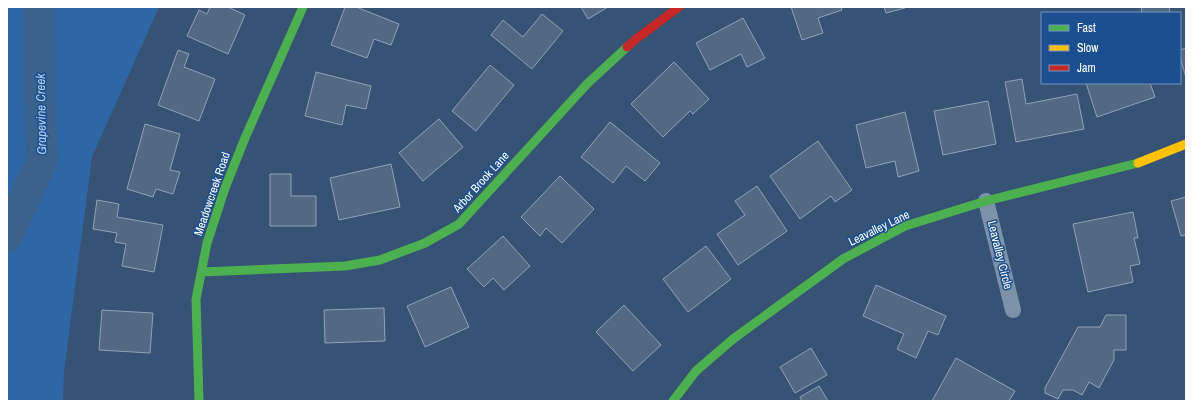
<svg xmlns="http://www.w3.org/2000/svg" width="1193" height="408" font-family="'Archivo Narrow',sans-serif">
<style>
.green{fill:#2f66a5}
.lines{fill:none;stroke-linecap:round;stroke-linejoin:round}
.river{stroke:#3b618d;stroke-width:31}
.building{fill:#526984;stroke:#92a2b6}
.street{stroke:#7d92a8;stroke-width:16}
.fast{stroke:#4caf50;stroke-width:9}
.slow{stroke:#ffc107;stroke-width:9}
.jam{stroke:#c62828;stroke-width:9}
.labels{text-anchor:middle;dominant-baseline:central;stroke-width:3;stroke-linejoin:round;paint-order:stroke}
.street-label{font-size:12px;fill:#fff;stroke:#1b4f8f}
.water-label{font-size:13px;font-style:italic;fill:#b5d3f5;stroke:#1b4f8f}
</style>
<rect width="100%" height="100%" fill="#365274"/>
<!-- green -->
<path class="green" d="M7 7H159L92 157 64 372 63 401H7Z"/>
<g class="lines">
<!-- river -->
<path class="river" d="M7 237 42 160 40 106 39 7"/>
</g>
<!-- building -->
<path class="building" d="M210 7H228L245 15 228 54 187 36 199 10 207 14Z
M345 7H356L399 24 391 45 374 39 367 58 331 45Z
M581 7H608L588 19Z
M791 7H841L842 10 818 18 823 33 802 40Z
M884 7H905V8L886 13Z
M1141 7H1169L1170 13H1142Z
M542 14 563 31 532 69 491 35 503 20 523 37Z
M743 18 765 58 747 67 741 54 710 70 696 43Z
M1186 48V77L1180 58V50Z
M178 50 189 54 184 67 215 79 199 121 158 105Z
M674 62 709 99 693 114 690 111 663 137 631 104Z
M490 65 514 85 476 131 452 111Z
M316 72 371 86 366 109 346 105 342 125 305 116Z
M1022 79 1026 104 1077 94 1084 129 1016 142 1005 82Z
M1086 83H1150L1155 97 1097 117Z
M988 101 996 144 943 155 934 111Z
M905 112 919 171 898 177 895 161 866 168 856 125Z
M439 119 463 147 423 181 399 153Z
M610 122 660 163 645 181 626 166 613 183 581 157Z
M145 124 180 134 170 170 180 172 173 194 156 189 153 197 127 189Z
M818 141 852 190 835 202 831 196 800 219 770 176Z
M391 164 400 207 339 220 330 178Z
M270 174H291V196H316V226H270Z
M560 176 594 209 562 243 546 228 540 236 521 217Z
M757 186 787 231 738 265 717 234 745 215 735 201Z
M1186 197V235L1181 236 1171 201Z
M97 200 119 204 117 217 163 225 154 272 122 266 126 244 115 242 117 233 93 229Z
M1133 212 1138 238H1134L1140 264 1130 266 1133 282 1088 292 1073 224Z
M503 236 530 266 504 290 493 278 484 287 467 269Z
M706 246 731 279 688 312 663 279Z
M876 285 946 316 938 335 928 331 916 358 897 349 904 334 863 316Z
M451 287 469 327 425 347 407 306Z
M624 305 661 345 633 371 596 332Z
M384 308 385 341 325 343 324 310Z
M102 310 153 313 150 353 99 350Z
M1106 315H1126V350H1114V360L1099 388 1089 382 1082 395 1073 390H1063L1058 399 1045 393V388L1078 327H1100Z
M811 348 827 375 795 393 780 367Z
M956 358 1015 391 1009 401H932Z
M819 386 828 401H802L800 397Z"/>
<g class="lines">
<!-- street -->
<path class="street" d="M986 201 1013 310"/>
<!-- fast -->
<path class="fast" d="M202 272 345 266 380 260 425 243 459 224 588 83 627 47
M199 401 196 299 207 243 225 188 245 138 303 7
M673 401 696 371 733 339 843 259 905 226 986 201 1138 163"/>
<!-- slow -->
<path class="slow" d="M1138 163 1186 144"/>
<!-- jam -->
<path class="jam" d="M627 47 636 39 679 7"/>
</g>
<g class="labels">
<!-- street labels -->
<g class="street-label">
<text transform="translate(481 182) rotate(-48)">Arbor Brook Lane</text>
<text transform="translate(212 194) rotate(-71)">Meadowcreek Road</text>
<text transform="translate(879 228) rotate(-26)">Leavalley Lane</text>
<text transform="translate(1000 255) rotate(76)">Leavalley Circle</text>
</g>
<!-- water labels -->
<g class="water-label">
<text transform="translate(41 114) rotate(-91)">Grapevine Creek</text>
</g>
</g>
<!-- border -->
<rect width="1193" height="408" fill="none" stroke="#ffffff" stroke-width="16"/>
<!-- legend -->
<rect x="1041" y="12" width="140" height="72" fill="#1b4f8f" stroke="#7695bc"/>
<rect x="1049" y="25" width="20" height="6" fill="#4caf50" stroke="#7695bc"/>
<text x="1077" y="32" font-size="12" fill="#ffffff">Fast</text>
<rect x="1049" y="45" width="20" height="6" fill="#ffc107" stroke="#7695bc"/>
<text x="1077" y="52" font-size="12" fill="#ffffff">Slow</text>
<rect x="1049" y="65" width="20" height="6" fill="#c62828" stroke="#7695bc"/>
<text x="1077" y="72" font-size="12" fill="#ffffff">Jam</text>
</svg>
